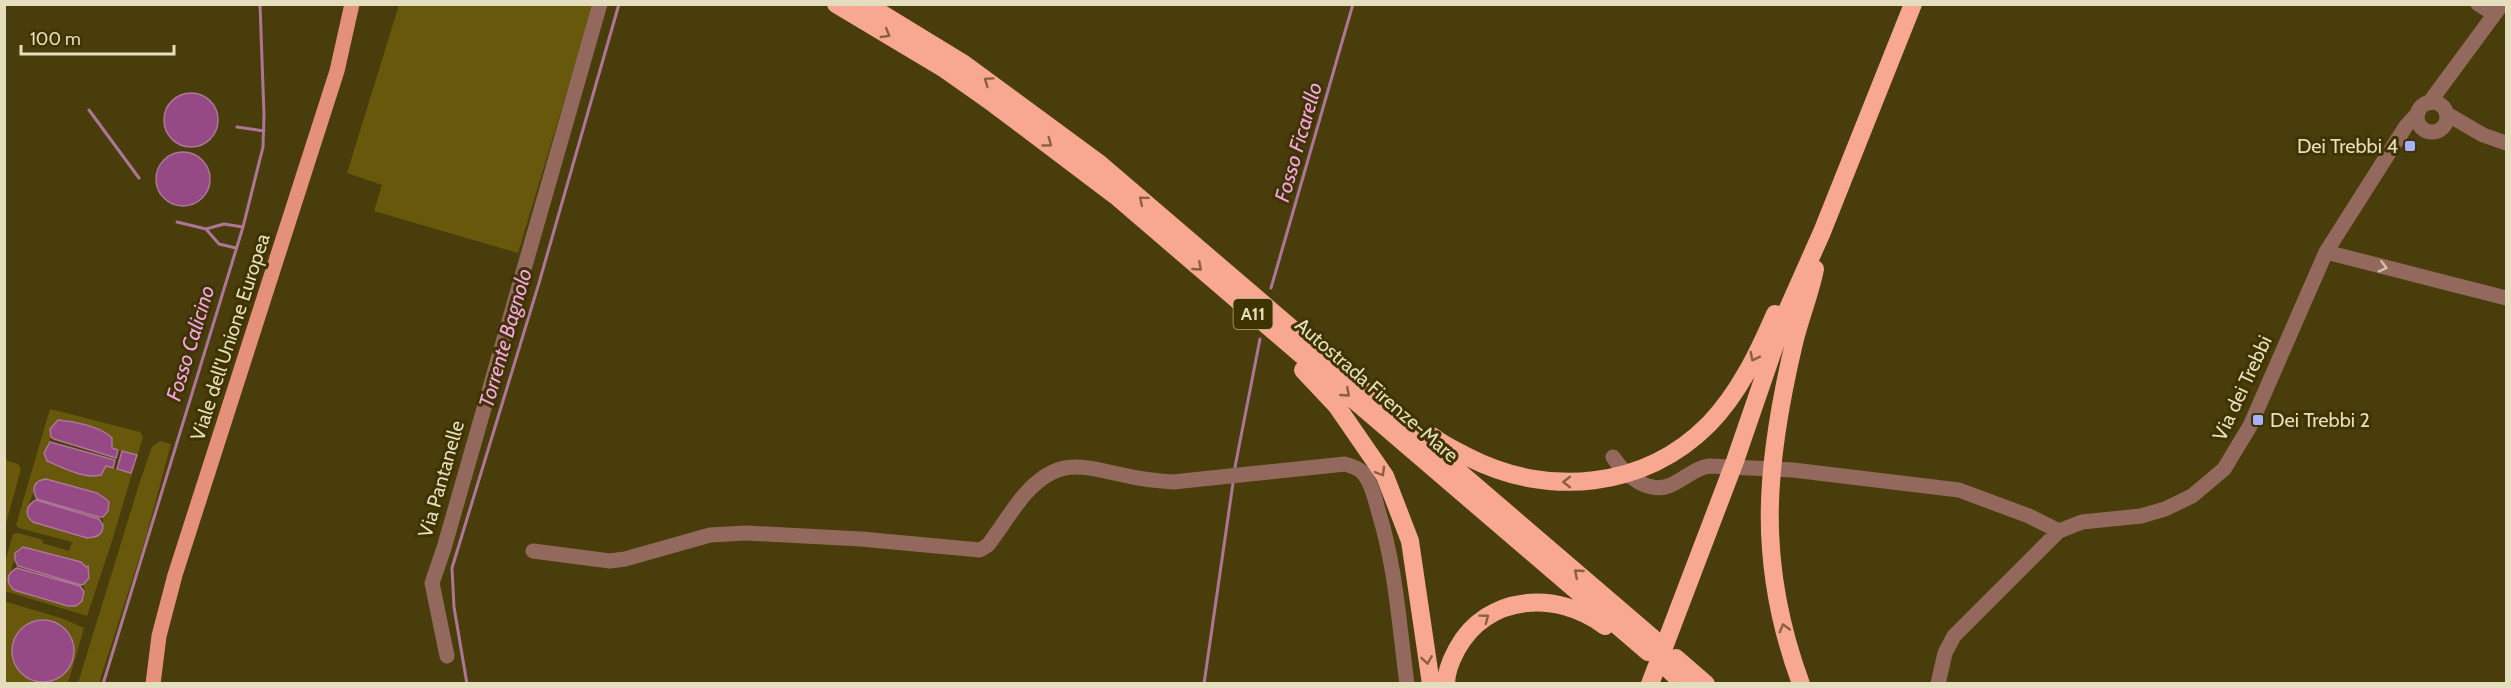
<svg xmlns="http://www.w3.org/2000/svg" width="2511" height="688" font-family="Cabin,sans-serif">
<style>
.green{fill:#67580c;fill-rule:evenodd}
.water{fill:#954985;stroke:#ad7696;stroke-width:1.5}
.lines{fill:none;stroke-linecap:round;stroke-linejoin:round}
.stream{stroke:#ad7696;stroke-width:3}
.minor{stroke:#93695e;stroke-width:15}
.major{stroke:#e5917a;stroke-width:15}
.highway{stroke:#f8a791;stroke-width:18}
.oneway{stroke:#89613a}
.oneway2{stroke:#d0c1a6}
.poi-dot{fill:#a4b1fc;stroke:#3f3300;stroke-width:2}
.labels{text-anchor:middle;dominant-baseline:central;stroke-width:6;stroke-linejoin:round;paint-order:stroke}
.shield{fill:#3f3300;stroke:#b3ab85;stroke-width:1.5}
.shield-label{font-size:18px;font-weight:bold;fill:#e5debe}
.poi-label{font-size:20px;fill:#e5debe;stroke:#3f3300;text-anchor:end}
.street-label{font-size:20px;fill:#e5debe;stroke:#3f3300}
.water-label{font-size:21px;font-style:italic;fill:#f7a4e3;stroke:#3f3300}
</style>
<rect width="100%" height="100%" fill="#493e0b"/>
<!-- green -->
<path class="green" d="M399 5H593L518 253 374 211 382 185 347 173Z
M50 409 140 432 143 437 112 541 87 616 5 591V562L13 534 18 533 43 540 42 543 69 551 72 542 19 528 16 525ZM50 433 110 435 113 441 112 448 136 455 131 473 106 466 101 475 94 476 50 462 47 445 50 442ZM46 479 103 497 106 514 103 517V525L99 536 87 538 33 522 28 506 39 480ZM17 550 86 567 87 582 84 584V592L72 605 11 587 8 581Z
M160 441 171 444 146 537 99 683H78L141 478 152 447Z
M5 460 18 464 21 469 5 527Z
M4 601 64 619 84 628 68 683H5ZM43 620 53 622 62 627 70 665C63 675 57 679 45 682L13 643C19 629 28 622 43 620Z"/>
<!-- water -->
<path class="water" d="M164 120a27 27 0 1 1 54 0a27 27 0 1 1-54 0Z
M156 179a27 27 0 1 1 54 0a27 27 0 1 1-54 0Z
M58 420C72 421 101 426 112 438V448L118 450 116 458 54 439 51 437 50 429Z
M50 442 115 460 113 468 106 466 101 475C85 480 59 466 47 461L44 453Z
M122 451 137 455 131 473 117 469Z
M46 479 97 493 106 499 109 502 108 511 103 517H99L37 499C31 489 34 480 46 479Z
M36 500 99 519 103 525C103 536 96 537 87 538L33 522C24 515 26 505 36 500Z
M23 547 81 562 86 567 88 566 89 578 84 584 81 585 18 566 15 560V553Z
M17 568 80 586 84 592 82 601 76 606H68L14 590C5 582 7 573 17 568Z
M12 651a31 31 0 1 1 62 0a31 31 0 1 1-62 0Z"/>
<g class="lines">
<!-- stream -->
<path class="stream" d="M89 110 139 178
M237 127 264 131
M177 222 206 229 224 224 243 227
M206 229 219 244 236 248
M1271 288 1353 4
M1235 467 1260 339
M103 684 243 227 263 147 264 115 260 4
M467 684 454 607 452 568 539 283 619 4
M1204 684 1233 483"/>
<!-- minor -->
<path class="minor" d="M2478 4 2494 14
M2417 117a15 15 0 1 1 30 0a15 15 0 1 1-30 0Z
M2429 103 2502 4
M2447 114 2483 135 2506 143
M2326 252 2506 298
M1613 457C1625 475 1648 495 1671 485 1684 479 1695 468 1709 466L1793 470 1959 490 2029 516 2059 531
M533 551 610 561 625 559 710 535 746 533 861 539 980 550 988 545C1001 528 1012 509 1026 493 1059 457 1081 466 1123 475 1140 479 1156 481 1173 482L1345 464C1351 466 1357 467 1362 472 1371 481 1375 498 1378 510 1396 567 1399 625 1407 684
M447 656 432 583 444 548 600 4
M1938 684 1945 653 1954 636 2059 531 2082 522 2141 516 2165 509 2192 496 2224 469 2250 426 2326 252 2406 126 2418 113"/>
<!-- major -->
<path class="major" d="M153 684 159 636 175 575 337 71 352 4"/>
<!-- highway -->
<path class="highway" d="M836 4 943 68 994 104 1116 196 1648 652
M866 4 964 64 1100 164 1654 639
M1303 370 1336 405 1385 476 1410 541 1431 684
M1432 436C1443 445 1455 450 1468 457 1547 498 1645 489 1709 424 1739 393 1758 353 1775 314
M1676 658 1706 684
M1669 670 1684 684
M1446 684C1446 671 1451 660 1457 649 1487 594 1557 590 1605 626
M1650 684 1735 461 1786 313 1822 232 1913 4
M1801 684C1756 562 1765 466 1794 343 1800 318 1810 294 1815 269"/>
</g>
<!-- one-way arrows -->
<defs><path id="oneway-chevron" d="M-2-3.5L2.5 0L-2 3.5" fill="none" stroke-width="1.6" stroke-linecap="round" stroke-linejoin="round" transform="scale(1.5)"/></defs>
<g class="oneway">
<use href="#oneway-chevron" transform="translate(886 34) rotate(31)"/>
<use href="#oneway-chevron" transform="translate(988 81) rotate(-145)"/>
<use href="#oneway-chevron" transform="translate(1048 143) rotate(36)"/>
<use href="#oneway-chevron" transform="translate(1143 200) rotate(-140)"/>
<use href="#oneway-chevron" transform="translate(1198 267) rotate(41)"/>
<use href="#oneway-chevron" transform="translate(1754 357) rotate(117)"/>
<use href="#oneway-chevron" transform="translate(1346 393) rotate(41)"/>
<use href="#oneway-chevron" transform="translate(1381 472) rotate(60)"/>
<use href="#oneway-chevron" transform="translate(1567 482) rotate(180)"/>
<use href="#oneway-chevron" transform="translate(1578 573) rotate(-139)"/>
<use href="#oneway-chevron" transform="translate(1485 618) rotate(-37)"/>
<use href="#oneway-chevron" transform="translate(1784 628) rotate(-105)"/>
<use href="#oneway-chevron" transform="translate(1427 660) rotate(81)"/>
</g>
<use class="oneway2" href="#oneway-chevron" transform="translate(2383 267) rotate(14)"/>
<!-- markers -->
<g class="poi-dot">
<rect x="2404" y="140" width="12" height="12" rx="3"/>
<rect x="2252" y="414" width="12" height="12" rx="3"/>
</g>
<g class="labels">
<!-- shield labels -->
<rect class="shield" x="1233.5" y="299" width="39" height="30" rx="4.5"/>
<g class="shield-label">
<text x="1253" y="314">A11</text>
</g>
<!-- poi labels -->
<g class="poi-label">
<text x="2398" y="146">Dei Trebbi 4</text>
<text x="2270" y="420" text-anchor="start">Dei Trebbi 2</text>
</g>
<!-- street labels -->
<g class="street-label">
<text transform="translate(230 337) rotate(-72)">Viale dell'Unione Europea</text>
<text transform="translate(2242 388) rotate(-65)">Via dei Trebbi</text>
<text transform="translate(1377 390) rotate(41)">Autostrada Firenze-Mare</text>
<text transform="translate(441 479) rotate(-74)">Via Pantanelle</text>
</g>
<!-- water labels -->
<g class="water-label">
<text transform="translate(1298 142) rotate(-74)">Fosso Ficarello</text>
<text transform="translate(505 338) rotate(-74)">Torrente Bagnolo</text>
<text transform="translate(190 343) rotate(-73)">Fosso Calicino</text>
</g>
</g>
<!-- border -->
<rect width="2511" height="688" fill="none" stroke="#e5debe" stroke-width="12"/>
<!-- scale -->
<path d="M21 45v9h153v-9" fill="none" stroke="#e5debe" stroke-width="3"/>
<text x="30" y="45" font-size="18" fill="#e5debe" stroke="#3f3300" stroke-width="4.5" paint-order="stroke">100 m</text>
</svg>
